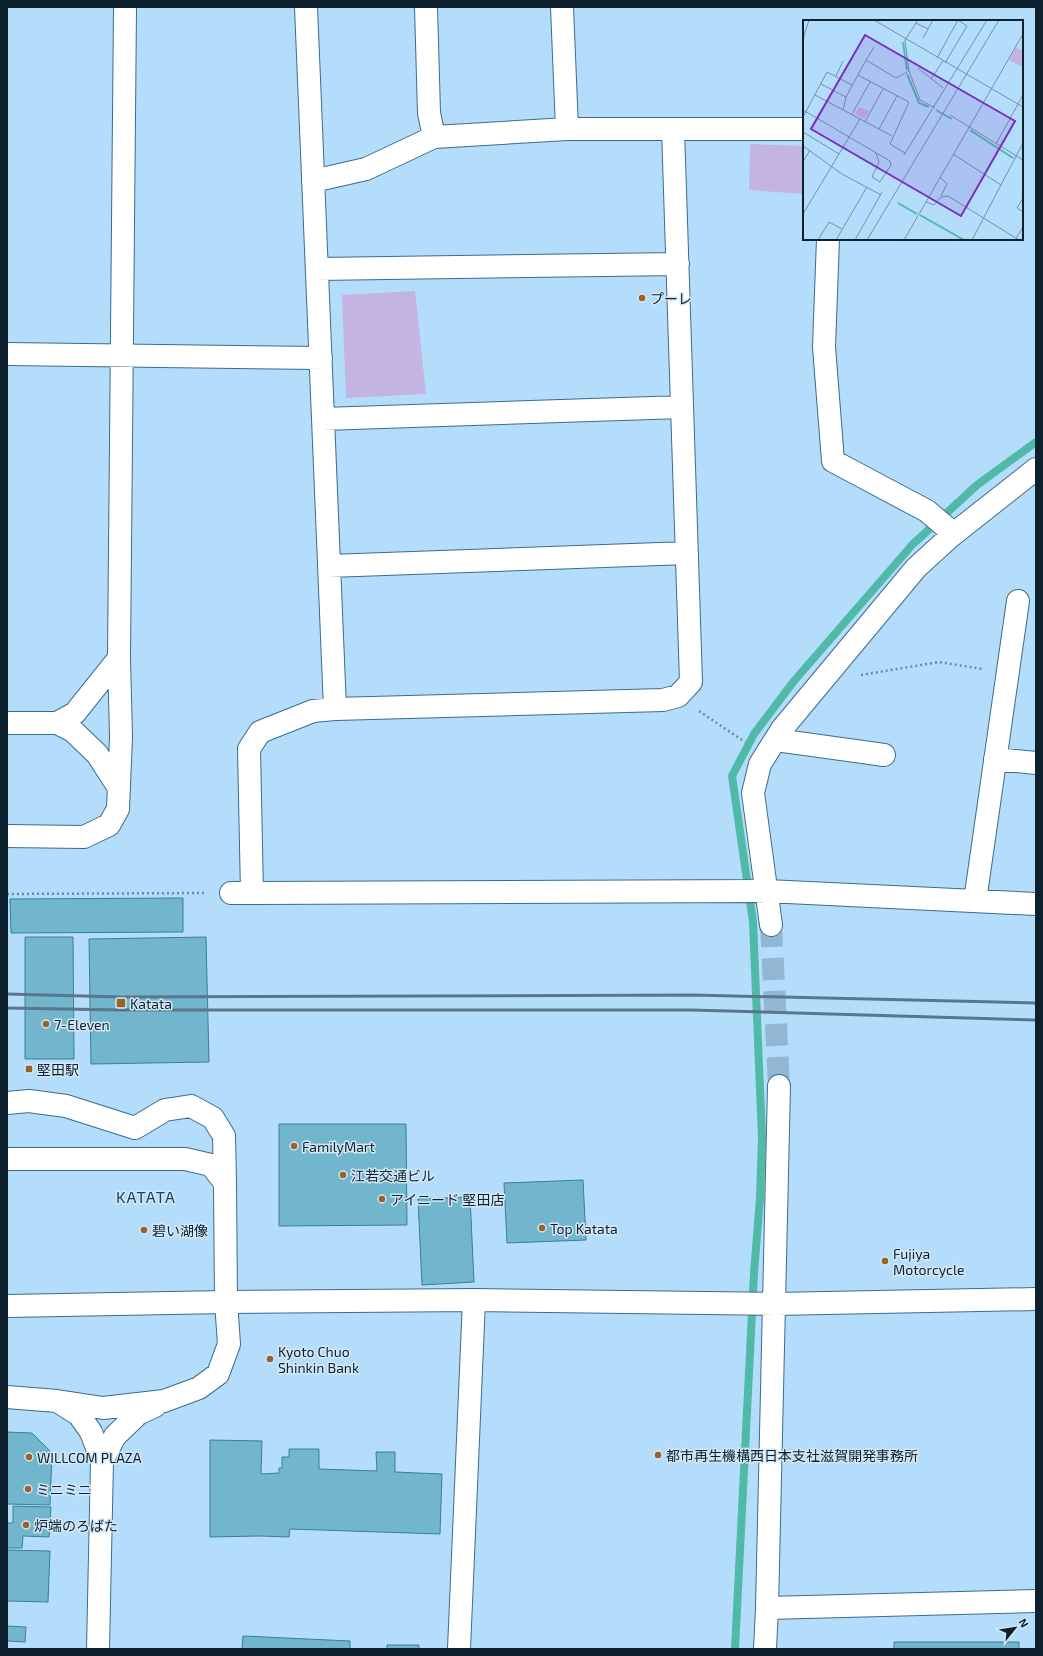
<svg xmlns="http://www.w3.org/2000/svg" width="1043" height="1656" font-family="'Exo 2','Noto Sans JP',sans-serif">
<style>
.green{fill:#c4b4e1}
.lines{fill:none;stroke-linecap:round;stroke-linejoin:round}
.stream{stroke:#51b9a8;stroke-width:8}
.building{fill:#71b6cc;stroke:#3a7f94}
.minor-tunnel{stroke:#92b7d3;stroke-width:22;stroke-dasharray:22 11;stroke-linecap:butt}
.minor-casing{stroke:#3b6c8e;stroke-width:24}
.path{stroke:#6b8ba3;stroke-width:2.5;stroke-dasharray:2 3;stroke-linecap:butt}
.minor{stroke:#fff;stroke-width:22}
.rail{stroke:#59768c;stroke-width:3}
.poi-dot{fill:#9e6125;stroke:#d3e7f7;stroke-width:1.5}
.labels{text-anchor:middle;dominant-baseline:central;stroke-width:3;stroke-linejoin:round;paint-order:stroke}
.poi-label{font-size:14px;fill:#0c202e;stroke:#d3e7f7;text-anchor:start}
.quarter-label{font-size:16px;letter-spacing:1px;fill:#104464;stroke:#d3e7f7}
.inset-river{fill:none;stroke:#51b9a8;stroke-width:2}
.inset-road{fill:none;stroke:#7191aa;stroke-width:1}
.view{fill:#7b2cbf;fill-opacity:0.15;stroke:#7b2cbf;stroke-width:2}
.inset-edge{fill:none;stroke:#0c202e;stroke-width:2}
</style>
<rect width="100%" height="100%" fill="#b4ddfc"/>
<!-- green -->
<path class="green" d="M750 144 804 146V194L749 190Z
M415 291 426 394 346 398 342 295Z"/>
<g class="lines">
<!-- stream -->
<path class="stream" d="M735 1649 754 1273 760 1198 762 1137 753 922 732 776 754 734 794 681 912 545 977 485 1036 442"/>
</g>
<!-- building -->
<path class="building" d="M183 898V932L11 933 10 899Z
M25 937H73L74 1059H25Z
M206 937 209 1062 91 1064 89 939Z
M279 1124H406L407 1225 279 1226Z
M583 1180 586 1240 507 1243 504 1183Z
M470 1197 474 1282 422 1285 418 1199Z
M7 1432 32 1433 52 1453 50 1505 7 1504Z
M210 1440 262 1441 261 1474 279 1473V1468H282V1457H289V1449H319V1469L377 1471 376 1452H395V1472L442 1474 440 1534 290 1529 289 1537 260 1536 210 1537Z
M13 1506 51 1507 49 1537 23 1536 22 1548H7V1523H13Z
M7 1550 50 1551 48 1602 7 1601Z
M7 1626 26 1627 25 1642 7 1641Z
M243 1636 350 1641V1649H242Z
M894 1642H1019V1649H894Z
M387 1645H419V1649H387Z"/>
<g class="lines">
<!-- minor-tunnel -->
<path class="minor-tunnel" d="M771 925 779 1086"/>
<!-- minor casing -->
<g class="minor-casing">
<path id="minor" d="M306 7 335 709
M426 7 429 113 434 137 567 129H804
M562 7 567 129
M313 181 366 169 434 137
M828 239 824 347 833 461 927 511 947 528 951 536
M317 269 678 264
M7 354 321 358
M323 419 682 407
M329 566 687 553
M7 723H57L75 713 119 658
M57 723 73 731 97 754 119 788
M776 740 884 755
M995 759 1036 763
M7 836 84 837 109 825 118 809 121 737 119 658 125 7
M231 893 767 891 1036 904
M252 893 249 749 260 732 313 711 335 709 663 700 678 696 691 682 673 129
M975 901 1018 601
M771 925 753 793 760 764 782 729 916 568 951 536 1036 469
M7 1103 29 1101 66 1106 135 1128 165 1110 191 1106 213 1118 224 1136 225 1183
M7 1159H185L211 1165 225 1183 226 1302 229 1344 218 1374 199 1388 164 1401 103 1408 57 1401
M7 1306 226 1302 474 1300 775 1304 1036 1299
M7 1397 57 1401 79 1415 91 1432 102 1461 98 1649
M102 1461 115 1436 138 1414 155 1406
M767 1608 1036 1601
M459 1649 474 1300
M765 1649 767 1608 779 1086"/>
</g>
<!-- path -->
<path class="path" d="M861 675 939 662 982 669
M699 711 745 742
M7 894 206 893"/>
<!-- minor -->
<use href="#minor" class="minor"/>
<!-- rail -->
<path class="rail" d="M7 994 121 997 693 995 1036 1003
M7 1008 121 1010H691L1036 1020"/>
</g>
<!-- markers -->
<g class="poi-dot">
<circle cx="642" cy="298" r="4"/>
<rect x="116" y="998" width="10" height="10" rx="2"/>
<circle cx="46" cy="1024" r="4"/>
<rect x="25" y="1065" width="8" height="8" rx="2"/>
<circle cx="294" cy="1146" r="4"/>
<circle cx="343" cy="1175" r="4"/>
<circle cx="382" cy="1199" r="4"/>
<circle cx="542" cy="1228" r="4"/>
<circle cx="144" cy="1230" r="4"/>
<circle cx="885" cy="1261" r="4"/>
<circle cx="270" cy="1359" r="4"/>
<circle cx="658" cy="1455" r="4"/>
<circle cx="29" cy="1457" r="4"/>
<circle cx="28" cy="1489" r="4"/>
<circle cx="26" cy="1525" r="4"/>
</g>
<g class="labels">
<!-- poi labels -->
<g class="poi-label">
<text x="650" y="298">プーレ</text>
<text x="130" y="1003">Katata</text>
<text x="54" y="1024">7-Eleven</text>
<text x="37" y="1069">堅田駅</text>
<text x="302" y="1146">FamilyMart</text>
<text x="351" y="1175">江若交通ビル</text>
<text x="390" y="1199">アイニード 堅田店</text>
<text x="550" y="1228">Top Katata</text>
<text x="152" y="1230">碧い湖像</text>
<text x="893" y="1253">Fujiya<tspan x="893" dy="16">Motorcycle</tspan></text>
<text x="278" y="1351">Kyoto Chuo<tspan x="278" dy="16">Shinkin Bank</tspan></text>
<text x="666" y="1455">都市再生機構西日本支社滋賀開発事務所</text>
<text x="37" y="1457">WILLCOM PLAZA</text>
<text x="36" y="1489">ミニミニ</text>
<text x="34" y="1525">炉端のろばた</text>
</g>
<!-- quarter labels -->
<g class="quarter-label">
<text x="146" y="1196">KATATA</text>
</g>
</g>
<!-- overview -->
<g transform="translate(803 20)">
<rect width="220" height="220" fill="#b4ddfc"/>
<path d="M213 27 220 31V47L206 40ZM56 87 66 91 62 99 52 94Z" fill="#c4b4e1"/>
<path class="inset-river" d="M100 22 104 50M104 54 116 83 126 87M133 90 149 99M167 110 210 138M95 183 114 194M117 195 161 220"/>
<path class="inset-road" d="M71 0 220 87M115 0 102 20 106 51 117 80 132 88M113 3 125 9M120 18 130 0M0 19 6 0M71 27 63 40 93 58 106 51M134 38 155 0M142 43 164 6 155 0M115 48 140 68M55 55 106 82 87 124 102 133M33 56 40 41M128 59 140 41M18 64 43 77 63 40M12 75 89 116M0 90 87 141 88 145 77 162 69 157 76 142 73 133M40 90 43 77M49 94 67 62M147 95 220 140M0 97 24 52 49 65M62 102 80 69M76 109 94 76M0 112 36 134M193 124 220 75M0 126 39 154 78 175M150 134 198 165M101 135 184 0M0 142 7 130M137 157 144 164 138 176M220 178 214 188 220 192M123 182 131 185 138 177 145 176 216 220M0 194 57 99M213 218 220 207M15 220 26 202 39 209M33 220 64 167M52 220 79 172M64 220 196 0M101 220 220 14M169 220 220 123"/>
<path class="view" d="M62 15 212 101 158 196 8 109Z"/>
<rect width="220" height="220" class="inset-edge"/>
</g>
<!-- border -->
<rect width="1043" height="1656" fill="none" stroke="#0c202e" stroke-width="16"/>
<!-- north arrow -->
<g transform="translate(1015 1628) rotate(60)" stroke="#d3e7f7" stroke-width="3" paint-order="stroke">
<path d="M0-3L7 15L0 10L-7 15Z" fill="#0c202e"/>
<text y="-6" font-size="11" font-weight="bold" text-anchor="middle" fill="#0c202e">N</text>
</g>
</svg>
